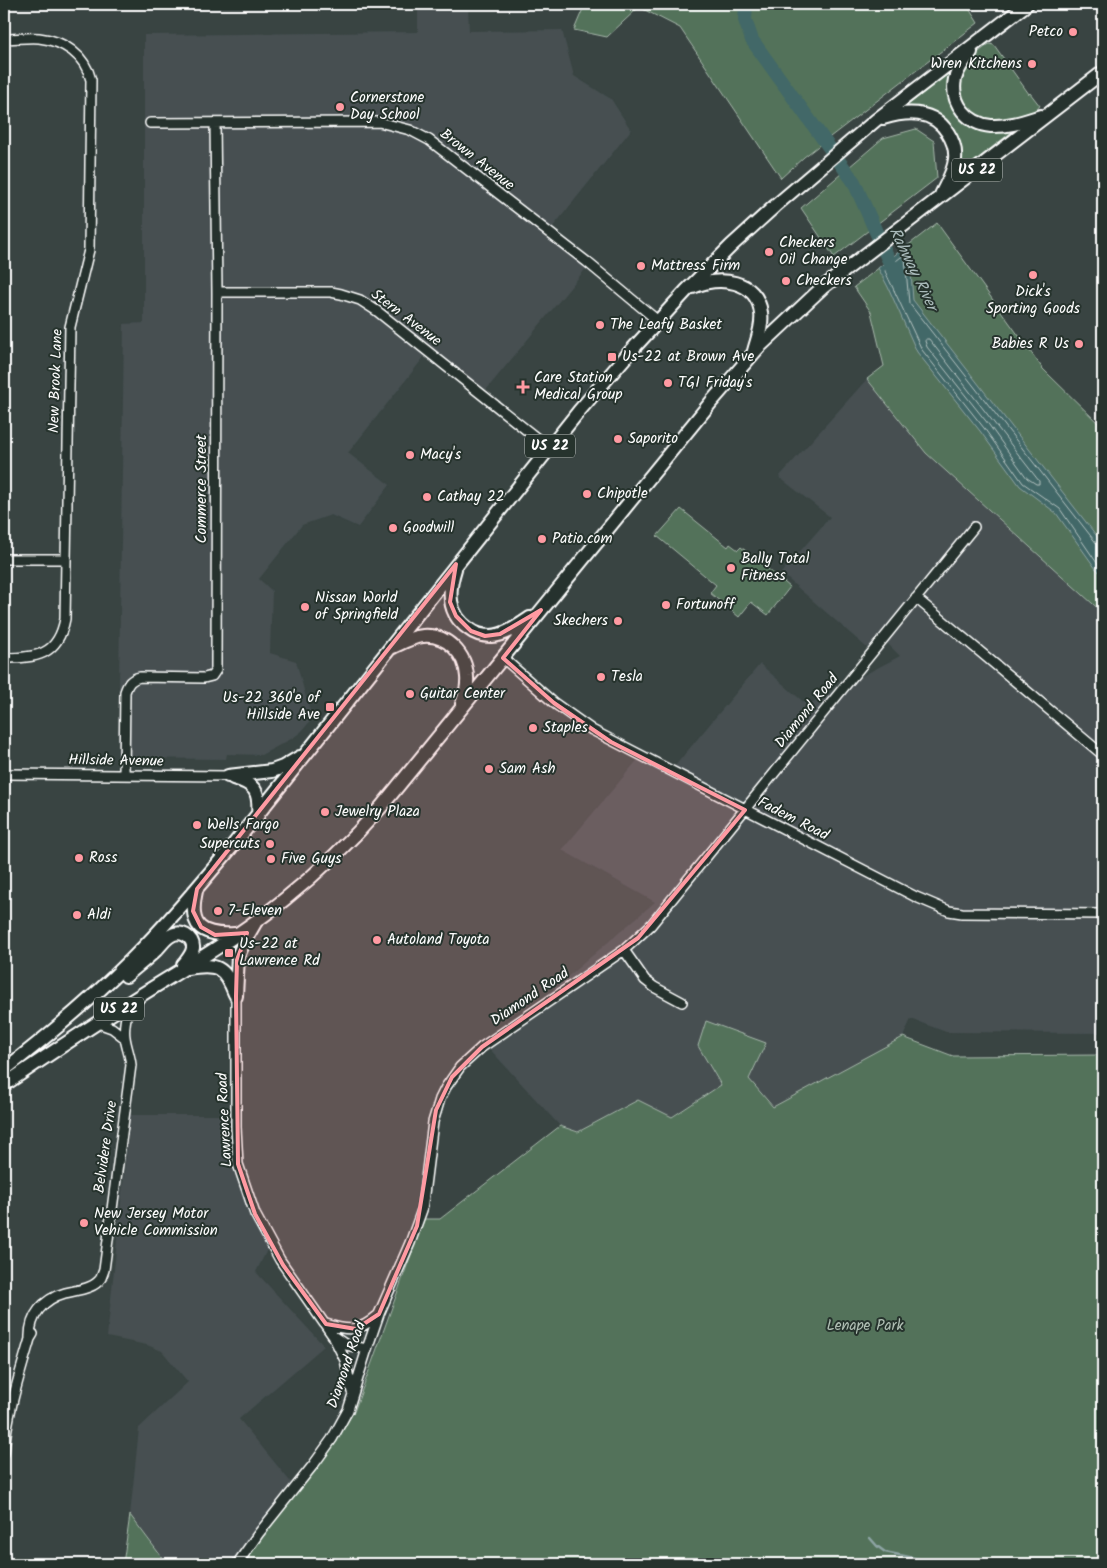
<svg xmlns="http://www.w3.org/2000/svg" width="1107" height="1568" font-family="Kalam,sans-serif">
<style>
.built{fill:#464f51}
.green{fill:#52725a;stroke:#a8b8ac}
.water{fill:#436867;stroke:#8ea4a4}
.lines{fill:none;stroke-linecap:round;stroke-linejoin:round}
.shore{stroke:#b4c3c2;stroke-width:1}
.stream{stroke:#8ea4a4;stroke-width:2.5}
.river{stroke:#436867;stroke-width:14}
.minor-casing{stroke:#fff;stroke-width:12}
.highway-casing{stroke:#fff;stroke-width:16}
.minor{stroke:#26332d;stroke-width:9}
.highway{stroke:#26332d;stroke-width:12}
.marked{fill:#ff9aa2;fill-opacity:0.2;stroke:#ff9aa2;stroke-width:4;stroke-linejoin:round}
.poi-dot{fill:#ff9aa2;stroke:#26332d;stroke-width:2}
.labels{text-anchor:middle;dominant-baseline:central;stroke-width:4;stroke-linejoin:round;paint-order:stroke}
.shield{fill:#26332d;stroke:#bec2c0;stroke-width:1}
.shield-label{font-size:14px;font-weight:bold;fill:#fff}
.poi-label{font-size:15px;fill:#fff;stroke:#26332d;text-anchor:start}
.street-label{font-size:15px;fill:#fff;stroke:#26332d}
.park-label{font-size:15px;fill:#b1c0b5;stroke:#26332d}
.water-label{font-size:16px;font-style:italic;fill:#abb;stroke:#26332d}
</style>
<rect width="100%" height="100%" fill="#394442"/>
<filter id="ink" filterUnits="userSpaceOnUse"><feTurbulence type="fractalNoise" baseFrequency=".02" numOctaves="2"/><feDisplacementMap in="SourceGraphic" scale="10" xChannelSelector="R" yChannelSelector="G"/><feConvolveMatrix kernelMatrix="1 2 1 2 8 2 1 2 1" color-interpolation-filters="sRGB"/></filter>
<g filter="url(#ink)">
<!-- built -->
<path class="built" d="M418 4H468L469 31 562 30 574 76 611 99 631 130 548 233 588 266 482 395 428 352 348 453 390 485 358 527 331 515 302 525 259 579 272 591 270 653 296 661 312 719 302 731 293 738 261 755 227 754 226 759H222L118 758 124 324 144 323V35L418 32Z
M867 379 926 453 1103 613V1033L946 1032 911 1019 903 1037 773 1107 749 1079 698 1046 721 1085 671 1117 638 1100 578 1132 560 1126 487 1046 655 902 562 850 640 757 669 773 760 664 807 705 900 656 885 641 874 654 781 573 830 517 779 477Z
M130 1115H240L241 1158 272 1240 256 1272 324 1346 239 1419 298 1491 242 1564H167L130 1515 139 1428 188 1382 162 1351 147 1345 107 1337Z"/>
<!-- green -->
<path class="green" d="M585 4H966L978 23 804 157 781 178 680 28 639 7 607 37 574 30Z
M989 44 994 45 1029 94 1030 93 1040 106 1027 116 1004 123 977 117 965 107 958 86 970 59Z
M947 74H953L951 99 1000 131H1013L959 173 957 171 960 152 917 107 907 106Z
M916 129 934 141 937 178 834 257 801 208 883 138Z
M937 223 1043 369 1103 428V613L926 453 867 379 884 366 871 312 854 287Z
M681 509 728 547 730 544 738 550 741 547 790 587 768 615 751 602 739 617 710 593 716 585 657 536Z
M706 1021 766 1043 749 1079 773 1107 903 1037 953 1056 1103 1055V1564H242L298 1491 354 1412 424 1219H440L560 1126 578 1132 638 1100 672 1117 721 1085 698 1046Z
M130 1515 167 1564H123Z"/>
<!-- water -->
<path class="water" d="M909 244 913 300 1103 544V575L1096 569 1056 513 1020 486 980 431 917 352 888 287 878 268Z"/>
<g class="lines">
<!-- shore -->
<path class="shore" d="M927 339H929L1039 481V484H1036L1027 478 989 425 927 347 925 341Z
M1103 546 1097 544 909 303 905 258 904 256 901 257 886 269 885 271 922 350 984 428 1023 483 1060 509 1099 566 1103 569"/>
<!-- stream -->
<path class="stream" d="M870 1538 877 1546 885 1552 943 1564"/>
<!-- river -->
<path class="river" d="M746 4 745 20 752 40 854 182 896 277"/>
<!-- minor casing -->
<g class="minor-casing">
<path id="minor" d="M4 39C15 39 28 37 39 38 64 41 85 55 91 80L89 250 70 327 65 619C58 656 36 658 4 658
M150 123 379 122 410 130 429 140 587 262 658 321
M217 292H331L341 294 360 300 377 311 549 448
M4 559H65
M916 598 1103 755
M503 658 554 703 592 730 916 897 949 911 962 913 1103 914
M4 774 228 776
M124 775 125 692C128 683 131 679 140 677L204 678 212 676 216 670 217 292 215 123
M624 950 645 980 654 987 682 1002
M236 996V1127L238 1164 255 1214 280 1260 333 1336 346 1345 367 1349
M98 1023 112 1028 125 1038
M326 1324C348 1331 359 1332 377 1316
M334 1338 345 1360 352 1392
M30 1339C29 1316 43 1299 65 1293 77 1290 94 1289 101 1278 102 1275 103 1273 104 1270L131 1065C130 1055 126 1046 125 1037 123 1025 127 1013 130 1002
M4 1453C6 1417 20 1373 30 1339L33 1334
M237 1564 259 1533 314 1464 332 1439 348 1410 367 1349 379 1314 410 1243 422 1210 433 1122 440 1099 446 1087 460 1067 482 1047 624 950 651 925 974 527"/>
</g>
<!-- highway casing -->
<g class="highway-casing">
<path id="highway" d="M971 52C964 61 958 68 955 79 950 103 968 124 991 126 1009 127 1025 121 1041 116
M883 118C907 111 933 109 948 133 953 141 956 150 955 159 954 172 946 184 941 195
M693 287C719 276 757 279 761 313 763 326 757 339 754 351
M455 569C448 591 447 614 469 629 475 634 483 636 491 636 506 635 518 626 530 618
M393 647C403 642 412 637 423 636 447 634 466 654 467 677 468 687 465 696 462 704
M228 776 272 771 283 767 300 757
M233 778C255 784 260 791 258 815
M196 891C188 927 201 936 235 934
M187 968C217 963 224 966 235 994
M126 976C136 967 147 959 156 950 161 945 165 939 170 936 180 929 194 937 193 948 192 955 187 960 183 965
M236 996 238 956 244 942 255 923
M4 1070C48 1036 91 1000 131 960 166 925 198 887 230 849L579 411 629 353 686 291 731 246 775 206 876 120 1027 4
M4 1085C45 1057 87 1029 130 1002 182 969 237 938 285 899 320 871 351 841 381 807L712 401 758 348 822 288 1103 72"/>
</g>
<!-- minor -->
<use href="#minor" class="minor"/>
<!-- highway -->
<use href="#highway" class="highway"/>
</g>
</g>
<!-- marked area -->
<path class="marked" d="M456 564 450 602 456 616 471 631 485 636 500 634 541 610 503 658 554 703 611 742 745 810 638 938 482 1047 452 1077 436 1110 417 1226 379 1314 356 1329 326 1324 283 1265 255 1214 238 1164 236 996 237 960 247 933 215 935 201 927 193 911 197 889Z"/>
<!-- markers -->
<g class="poi-dot">
<circle cx="1073" cy="32" r="5"/>
<circle cx="1032" cy="64" r="5"/>
<circle cx="340" cy="107" r="5"/>
<circle cx="769" cy="252" r="5"/>
<circle cx="641" cy="266" r="5"/>
<circle cx="1033" cy="275" r="5"/>
<circle cx="786" cy="281" r="5"/>
<circle cx="600" cy="325" r="5"/>
<circle cx="1079" cy="344" r="5"/>
<rect x="607" y="352" width="10" height="10" rx="2.5"/>
<circle cx="668" cy="383" r="5"/>
<path d="M520.5 379.5h5v5h5v5h-5v5h-5v-5h-5v-5h5z"/>
<circle cx="618" cy="439" r="5"/>
<circle cx="410" cy="455" r="5"/>
<circle cx="587" cy="494" r="5"/>
<circle cx="427" cy="497" r="5"/>
<circle cx="393" cy="528" r="5"/>
<circle cx="542" cy="539" r="5"/>
<circle cx="731" cy="568" r="5"/>
<circle cx="666" cy="605" r="5"/>
<circle cx="305" cy="607" r="5"/>
<circle cx="618" cy="621" r="5"/>
<circle cx="601" cy="677" r="5"/>
<circle cx="410" cy="694" r="5"/>
<rect x="325" y="702" width="10" height="10" rx="2.5"/>
<circle cx="533" cy="728" r="5"/>
<circle cx="489" cy="769" r="5"/>
<circle cx="325" cy="812" r="5"/>
<circle cx="197" cy="825" r="5"/>
<circle cx="270" cy="844" r="5"/>
<circle cx="79" cy="858" r="5"/>
<circle cx="271" cy="859" r="5"/>
<circle cx="218" cy="911" r="5"/>
<circle cx="77" cy="915" r="5"/>
<circle cx="377" cy="940" r="5"/>
<rect x="224" y="948" width="10" height="10" rx="2.5"/>
<circle cx="84" cy="1223" r="5"/>
</g>
<g class="labels">
<!-- shield labels -->
<g class="shield">
<rect x="952" y="158.5" width="50" height="23" rx="4"/>
<rect x="525" y="434.5" width="50" height="23" rx="4"/>
<rect x="94" y="997.5" width="50" height="23" rx="4"/>
</g>
<g class="shield-label">
<text x="977" y="170">US 22</text>
<text x="550" y="446">US 22</text>
<text x="119" y="1009">US 22</text>
</g>
<!-- poi labels -->
<g class="poi-label">
<text x="1063" y="32" text-anchor="end">Petco</text>
<text x="1022" y="64" text-anchor="end">Wren Kitchens</text>
<text x="350" y="98">Cornerstone<tspan x="350" dy="17">Day School</tspan></text>
<text x="779" y="243">Checkers<tspan x="779" dy="17">Oil Change</tspan></text>
<text x="651" y="266">Mattress Firm</text>
<text x="796" y="281">Checkers</text>
<text x="1033" y="292" text-anchor="middle">Dick's<tspan x="1033" dy="17">Sporting Goods</tspan></text>
<text x="610" y="325">The Leafy Basket</text>
<text x="1069" y="344" text-anchor="end">Babies R Us</text>
<text x="622" y="357">Us-22 at Brown Ave</text>
<text x="534" y="378">Care Station<tspan x="534" dy="17">Medical Group</tspan></text>
<text x="678" y="383">TGI Friday's</text>
<text x="628" y="439">Saporito</text>
<text x="420" y="455">Macy's</text>
<text x="597" y="494">Chipotle</text>
<text x="437" y="497">Cathay 22</text>
<text x="403" y="528">Goodwill</text>
<text x="552" y="539">Patio.com</text>
<text x="741" y="559">Bally Total<tspan x="741" dy="17">Fitness</tspan></text>
<text x="315" y="598">Nissan World<tspan x="315" dy="17">of Springfield</tspan></text>
<text x="676" y="605">Fortunoff</text>
<text x="608" y="621" text-anchor="end">Skechers</text>
<text x="611" y="677">Tesla</text>
<text x="420" y="694">Guitar Center</text>
<text x="320" y="698" text-anchor="end">Us-22 360'e of<tspan x="320" dy="17">Hillside Ave</tspan></text>
<text x="543" y="728">Staples</text>
<text x="499" y="769">Sam Ash</text>
<text x="335" y="812">Jewelry Plaza</text>
<text x="207" y="825">Wells Fargo</text>
<text x="260" y="844" text-anchor="end">Supercuts</text>
<text x="89" y="858">Ross</text>
<text x="281" y="859">Five Guys</text>
<text x="228" y="911">7-Eleven</text>
<text x="87" y="915">Aldi</text>
<text x="387" y="940">Autoland Toyota</text>
<text x="239" y="944">Us-22 at<tspan x="239" dy="17">Lawrence Rd</tspan></text>
<text x="94" y="1214">New Jersey Motor<tspan x="94" dy="17">Vehicle Commission</tspan></text>
</g>
<!-- street labels -->
<g class="street-label">
<text transform="translate(477 160) rotate(38)">Brown Avenue</text>
<text transform="translate(406 318) rotate(37)">Stern Avenue</text>
<text transform="translate(56 381) rotate(-88)">New Brook Lane</text>
<text transform="translate(202 489) rotate(-90)">Commerce Street</text>
<text transform="translate(807 711) rotate(-51)">Diamond Road</text>
<text transform="translate(116 761) rotate(1)">Hillside Avenue</text>
<text transform="translate(793 819) rotate(27)">Fadem Road</text>
<text transform="translate(530 997) rotate(-34)">Diamond Road</text>
<text transform="translate(225 1120) rotate(-93)">Lawrence Road</text>
<text transform="translate(106 1147) rotate(-82)">Belvidere Drive</text>
<text transform="translate(347 1365) rotate(-71)">Diamond Road</text>
</g>
<!-- park labels -->
<g class="park-label">
<text x="865" y="1326">Lenape Park</text>
</g>
<!-- water labels -->
<g class="water-label">
<text transform="translate(913 269) rotate(64)">Rahway River</text>
</g>
</g>
<!-- margin -->
<rect width="1107" height="1568" fill="none" stroke="#26332d" stroke-width="20"/>
<rect x="10" y="10" width="1087" height="1548" fill="none" stroke="#fff" stroke-width="2" filter="url(#ink)"/>
</svg>
